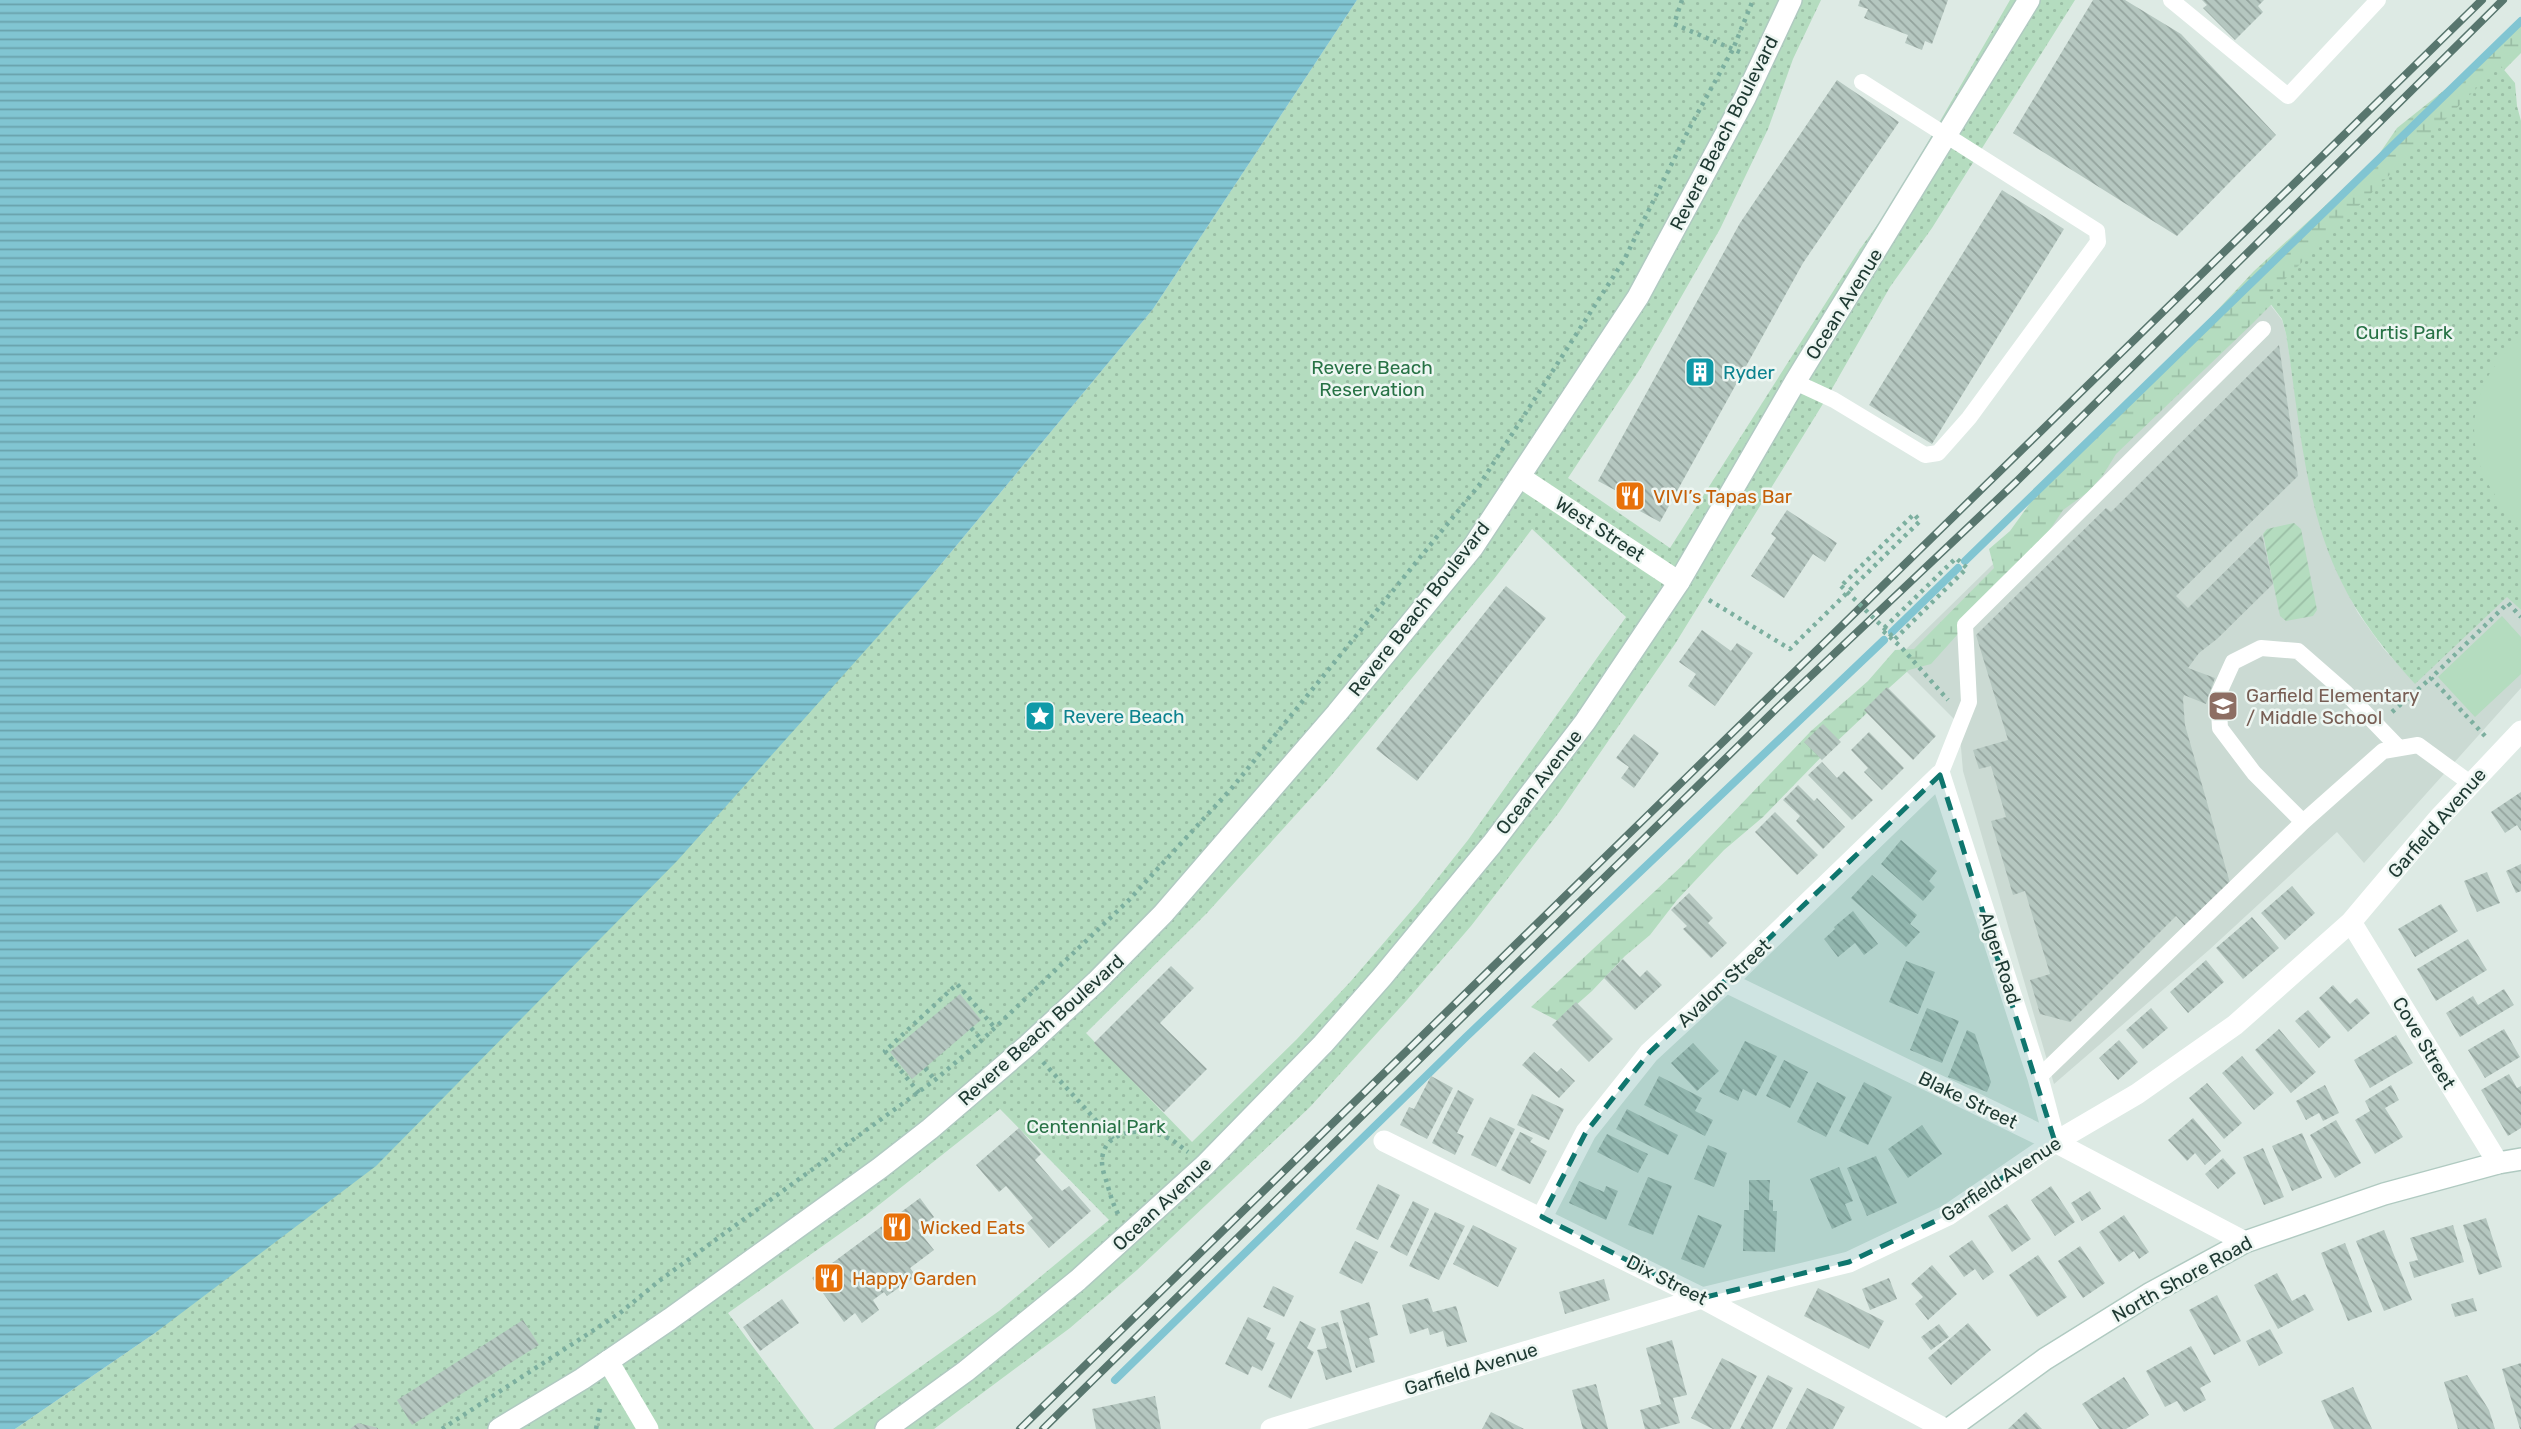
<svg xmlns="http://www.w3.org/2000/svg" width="2521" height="1429" font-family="Rubik,sans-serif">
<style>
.built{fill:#cbdad3}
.wetland{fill:url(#wetland-marsh)}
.park{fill:url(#park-dots);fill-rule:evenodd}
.garden{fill:url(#garden-furrows)}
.pitch{fill:#b4dcbf}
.water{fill:url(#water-rules)}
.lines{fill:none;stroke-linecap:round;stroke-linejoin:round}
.stream{stroke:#81c5d2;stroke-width:8}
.building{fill:url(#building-back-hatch)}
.secondary-casing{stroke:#b0cac1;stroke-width:24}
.path{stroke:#7caf9f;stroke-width:4.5;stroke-dasharray:3.5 5;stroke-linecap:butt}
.service{stroke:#fff;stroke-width:16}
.minor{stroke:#fff;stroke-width:21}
.tertiary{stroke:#fff;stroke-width:21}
.secondary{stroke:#fff;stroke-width:21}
.rail-casing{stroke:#58766e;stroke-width:8}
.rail{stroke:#edf6f2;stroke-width:5;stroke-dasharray:16;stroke-linecap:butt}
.path-bridge{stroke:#7caf9f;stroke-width:4.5;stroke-dasharray:3.5 5;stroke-linecap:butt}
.marked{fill:#0f766e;fill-opacity:0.2;stroke:#0f766e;stroke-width:5;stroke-dasharray:14 9;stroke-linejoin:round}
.labels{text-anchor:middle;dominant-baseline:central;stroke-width:5;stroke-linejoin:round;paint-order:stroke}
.street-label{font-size:19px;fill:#1e3932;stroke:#edf6f2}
.park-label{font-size:19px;fill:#277245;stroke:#edf6f2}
.culture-label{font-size:19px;fill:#0d838f;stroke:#edf6f2;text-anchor:start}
.food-label{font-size:19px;fill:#c56008;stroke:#edf6f2;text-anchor:start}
.education-label{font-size:19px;fill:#785e54;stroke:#edf6f2;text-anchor:start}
</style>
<defs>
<pattern id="wetland-marsh" width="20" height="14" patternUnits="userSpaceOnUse" patternTransform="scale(1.75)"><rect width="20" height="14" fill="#b4dcbf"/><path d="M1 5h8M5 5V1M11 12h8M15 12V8" fill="none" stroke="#9abea5"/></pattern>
<pattern id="park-dots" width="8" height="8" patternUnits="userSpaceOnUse" patternTransform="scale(1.75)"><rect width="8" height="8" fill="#b4dcbf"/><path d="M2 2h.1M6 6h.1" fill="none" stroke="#9abea5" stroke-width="1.8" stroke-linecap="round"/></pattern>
<pattern id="garden-furrows" width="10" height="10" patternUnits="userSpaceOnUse" patternTransform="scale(1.75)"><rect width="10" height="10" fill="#b4dcbf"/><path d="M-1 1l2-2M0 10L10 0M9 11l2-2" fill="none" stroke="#9abea5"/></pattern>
<pattern id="water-rules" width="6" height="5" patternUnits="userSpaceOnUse" patternTransform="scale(1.75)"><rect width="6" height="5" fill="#81c5d2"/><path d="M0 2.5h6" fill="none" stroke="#69a1ab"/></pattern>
<pattern id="building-back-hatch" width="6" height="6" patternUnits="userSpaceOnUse" patternTransform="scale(1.75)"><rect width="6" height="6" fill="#b5c7c0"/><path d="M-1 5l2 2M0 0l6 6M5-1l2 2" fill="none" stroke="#93a39d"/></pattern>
</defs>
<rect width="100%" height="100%" fill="#ddeae4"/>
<!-- built -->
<path class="built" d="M2265 298 2282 320 2286 334 2309 480 2340 578 2358 613 2383 648 2415 683 2507 596 2521 610V688L2364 863 2337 832 2209 950 2054 1084 1963 771 1959 724 1895 660Z"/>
<!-- wetland -->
<path class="wetland" d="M2521 21V53L2252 324 2116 454 2103 475 2088 492 2063 510 2045 537 1931 664 1909 670 1880 696 1868 712 1831 747 1763 817 1724 850 1677 900 1650 935 1625 956 1592 991 1558 1021 1531 1007 1685 863 1811 731 1868 681 1895 650 1914 649 1994 568 1989 549 2010 531 2043 485 2162 369 2254 271 2375 160 2397 128 2482 60Z"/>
<!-- park -->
<path class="park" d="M1357 0H1821L1793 59 1768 129 1720 229 1640 369 1568 478 1670 548 1860 249 1891 206 2010 0H2075L1932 228 1890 287 1829 394 1675 644 1560 811 1471 926 1407 1000 1310 1107 1137 1270 1070 1328 934 1429H833L999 1311 1109 1220 1000 1109 865 1216 728 1313 814 1429H15L155 1333 922 587 1153 309ZM1532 529 1626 617 1468 840 1418 903 1351 981 1297 1039 1192 1142 1086 1033 1207 913 1330 777 1494 579Z
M2500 65 2515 83 2517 106 2521 121V610L2507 597 2415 684C2386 652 2359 619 2340 579 2304 505 2299 415 2286 334L2282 319 2266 298Z"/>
<!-- garden -->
<path class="garden" d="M2294 523 2301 529 2317 610 2313 616 2286 621 2280 616 2263 534 2267 529Z"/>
<!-- pitch -->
<path class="pitch" d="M2521 339V522C2459 474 2458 387 2521 339Z
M2502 616 2521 637V674L2475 717 2438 677Z"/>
<!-- water -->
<path class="water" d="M0 0H1357L1153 309 922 587 677 861 376 1166 155 1333 15 1429H0Z"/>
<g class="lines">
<!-- stream -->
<path class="stream" d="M1965 561 2521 21
M1892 632 1958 568
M1115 1380 1466 1037 1884 640"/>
</g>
<!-- building -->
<path class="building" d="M1860 0H1948L1932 44 1925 41 1922 50 1905 43 1908 35 1864 18 1868 9 1858 6Z
M2093 0H2125L2181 34 2276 135 2177 236 2013 133Z
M2202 0H2264L2258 6 2263 12 2235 40 2203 8 2207 5Z
M1837 80 1899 122 1803 263 1660 522 1625 503 1628 497 1598 481 1740 223Z
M2002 190 2064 229 1932 444 1869 405Z
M2279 345 2298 476 2176 596 2188 608 2262 535 2273 584 2217 639 2199 653 2188 668 2215 678 2206 704 2184 695 2183 699 2185 725 2230 883 2186 927 2176 916 2070 1022 2040 1014 2030 980 2050 974 2025 891 2013 895 1991 821 2006 817 1991 766 1979 769 1973 750 2008 740 1976 635 2106 508 2111 512Z
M1787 510 1837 543 1825 562 1813 554 1784 598 1751 576 1776 538 1771 534Z
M1506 586 1546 618 1417 781 1376 749Z
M1702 630 1731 651 1737 643 1753 653 1715 706 1688 686 1696 674 1679 662Z
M1887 687 1936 736 1913 760 1864 710Z
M1823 724 1841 742 1822 760 1804 742Z
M1869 732 1904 768 1882 790 1864 772 1868 768 1851 750Z
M1634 734 1659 753 1634 788 1621 778 1629 767 1616 758Z
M1822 762 1837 778 1844 771 1873 800 1852 820 1808 775Z
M1798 785 1814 801 1817 798 1845 827 1823 849 1796 821 1800 816 1783 800Z
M2521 792V831L2517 825 2505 833 2491 812Z
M1775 812 1818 855 1797 875 1755 832Z
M1901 840 1937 871 1929 881 1935 887 1923 901 1881 864Z
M2521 864V891L2516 893 2506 871Z
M2487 872 2500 903 2477 912 2464 881Z
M1872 875 1917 915 1910 924 1920 932 1906 947 1851 898Z
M2292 886 2315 913 2285 940 2261 913Z
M1689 893 1713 918 1708 923 1727 943 1711 958 1683 929 1687 926 1671 910Z
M2441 904 2458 931 2415 957 2398 929Z
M1853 911 1878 944 1864 955 1855 943 1838 957 1824 939 1835 929 1834 927Z
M2252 917 2279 948 2243 979 2216 948Z
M2468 939 2487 970 2436 1001 2417 969Z
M1623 959 1640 977 1647 970 1662 985 1635 1010 1604 978Z
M2206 960 2224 982 2188 1013 2170 992Z
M1906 961 1935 972 1918 1014 1889 1002Z
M1171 966 1194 988 1160 1023 1207 1069 1164 1112 1094 1043Z
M2333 985 2350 1004 2357 998 2370 1013 2348 1032 2319 998Z
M2504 989 2514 1005 2460 1037 2446 1013 2473 996 2478 1005Z
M960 994 981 1020 912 1079 890 1052Z
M1576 1002 1613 1039 1589 1062 1552 1025Z
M1927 1008 1959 1021 1942 1063 1910 1050Z
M2151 1008 2168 1028 2143 1049 2126 1030Z
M2308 1010 2331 1037 2319 1048 2295 1021Z
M2279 1029 2316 1072 2291 1093 2255 1050Z
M2504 1029 2520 1057 2485 1078 2468 1050Z
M1967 1030 1975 1034 1991 1082 1987 1092 1948 1077Z
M2396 1035 2413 1063 2370 1088 2354 1060Z
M2119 1040 2138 1062 2118 1080 2099 1058Z
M1745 1041 1777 1056 1756 1096 1743 1089 1738 1101 1719 1092Z
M1693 1043 1719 1071 1697 1091 1671 1063Z
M1534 1052 1557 1072 1561 1068 1575 1081 1559 1098 1522 1065Z
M2242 1056 2274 1093 2254 1110 2222 1073Z
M1784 1060 1808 1072 1790 1108 1766 1096Z
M2509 1074 2517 1088 2521 1086V1128L2508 1136 2481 1090Z
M1431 1076 1453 1088 1427 1139 1400 1125 1409 1107 1414 1109Z
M1659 1076 1702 1098 1695 1111 1713 1120 1705 1136 1644 1105Z
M1817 1082 1846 1097 1826 1137 1797 1122Z
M1864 1082 1892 1097 1868 1145 1839 1131Z
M2207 1083 2242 1123 2224 1139 2189 1098Z
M2325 1085 2339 1113 2323 1121 2319 1113 2306 1120 2296 1101Z
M2391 1085 2399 1100 2385 1108 2403 1137 2375 1154 2355 1120 2370 1111 2365 1101Z
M1458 1090 1474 1099 1457 1133 1464 1136 1455 1155 1432 1143Z
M1532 1094 1564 1109 1549 1140 1517 1125Z
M1627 1109 1678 1135 1668 1155 1616 1129Z
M1490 1117 1515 1129 1496 1167 1471 1155Z
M2193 1118 2221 1151 2205 1165 2195 1153 2187 1161 2168 1140Z
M2336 1120 2361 1163 2335 1178 2310 1135Z
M1922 1125 1942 1154 1908 1178 1888 1149Z
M1019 1128 1041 1154 1035 1160 1062 1191 1069 1186 1091 1211 1049 1248 1027 1223 1033 1218 1006 1186 999 1192 976 1165Z
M1520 1132 1533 1138 1530 1142 1547 1151 1530 1184 1501 1170Z
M2302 1133 2322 1178 2292 1191 2272 1146Z
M1607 1134 1648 1154 1638 1173 1597 1152Z
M1708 1145 1727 1153 1714 1187 1694 1179Z
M2263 1148 2284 1197 2264 1205 2243 1157Z
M1876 1156 1897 1203 1867 1216 1847 1168Z
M2223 1158 2236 1173 2218 1189 2205 1174Z
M1839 1167 1853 1201 1845 1204 1852 1220 1832 1229 1810 1179Z
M1648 1177 1672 1186 1653 1235 1628 1225Z
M1749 1180H1770L1769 1200H1773V1211H1777L1775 1252 1743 1251 1744 1210H1749Z
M1579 1181 1604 1192 1606 1186 1618 1191 1606 1220 1569 1203Z
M1378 1184 1400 1195 1378 1240 1356 1229Z
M2051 1186 2075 1222 2055 1236 2031 1200Z
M2090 1191 2101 1209 2082 1221 2071 1203Z
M920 1198 934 1217 918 1230 934 1250 910 1268 916 1276 887 1296 884 1292 873 1300 879 1310 862 1323 855 1313 844 1322 812 1278Z
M1413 1201 1429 1209 1407 1256 1390 1247Z
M2007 1204 2031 1239 2012 1252 1988 1216Z
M1435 1212 1465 1226 1439 1280 1409 1266Z
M1698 1215 1722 1225 1704 1268 1681 1259Z
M2124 1215 2149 1252 2139 1259 2134 1251 2119 1262 2099 1232Z
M2486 1218 2502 1267 2479 1275 2463 1225Z
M1473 1225 1517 1248 1498 1287 1453 1264Z
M2453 1225 2464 1262 2414 1278 2409 1262 2418 1260 2410 1238Z
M2384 1230 2412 1300 2384 1311 2356 1241Z
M1972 1240 1994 1272 1983 1280 1975 1269 1964 1277 1949 1256Z
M1355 1241 1378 1252 1362 1284 1339 1273Z
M2345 1243 2372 1312 2348 1321 2321 1253Z
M2080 1246 2105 1283 2083 1298 2058 1261Z
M2038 1255 2067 1297 2037 1317 2009 1275Z
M1932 1265 1957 1294 1928 1320 1915 1304 1923 1297 1911 1284Z
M2277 1273 2292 1301 2305 1294 2314 1310 2278 1329 2254 1285Z
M1889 1278 1897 1299 1870 1310 1862 1289Z
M1604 1279 1610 1300 1565 1314 1559 1292Z
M1273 1286 1294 1296 1284 1317 1263 1307Z
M1818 1288 1884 1321 1869 1349 1804 1316Z
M2217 1295 2241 1341 2214 1355 2189 1310Z
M1428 1298 1433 1312 1456 1306 1467 1342 1447 1347 1443 1331 1430 1335 1428 1328 1410 1334 1402 1305Z
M2473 1298 2477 1311 2455 1317 2451 1304Z
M782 1299 799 1323 760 1351 743 1327Z
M1369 1302 1378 1335 1369 1338 1375 1362 1356 1368 1340 1311Z
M1248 1317 1271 1328 1266 1339 1275 1343 1262 1371 1252 1366 1248 1375 1225 1364Z
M523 1320 539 1345 412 1425 397 1400Z
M1300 1321 1316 1329 1307 1348 1314 1352 1291 1399 1268 1387Z
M1338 1322 1352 1372 1326 1380 1317 1350 1327 1348 1321 1327Z
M1968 1323 1991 1350 1951 1385 1928 1358Z
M1939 1324 1949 1337 1931 1350 1921 1337Z
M2270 1329 2283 1353 2259 1366 2246 1341Z
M1672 1340 1687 1395 1673 1398 1680 1423 1658 1429H1645L1640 1410 1661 1404 1646 1348Z
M2191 1346 2211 1382 2200 1388 2206 1400 2184 1412 2177 1401 2165 1407 2146 1371Z
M1722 1358 1757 1376 1730 1429H1713L1691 1418Z
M2521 1363V1429H2520L2502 1369Z
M1768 1375 1793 1388 1772 1429H1740Z
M2467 1375 2489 1410 2495 1429H2458L2444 1382Z
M2124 1377 2149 1415 2126 1429H2099L2082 1404Z
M1596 1384 1608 1429H1583L1572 1390Z
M2353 1387 2372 1429H2334L2321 1401Z
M1807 1388 1845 1407 1833 1429H1786Z
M1155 1396 1161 1429H1096L1092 1409Z
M1491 1412 1524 1429H1482Z
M2026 1412 2042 1429H2008Z
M358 1423 378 1428V1429H350Z"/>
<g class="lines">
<!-- secondary casing -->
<g class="secondary-casing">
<path id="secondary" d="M499 1429 582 1379 670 1319 880 1168 930 1129 1028 1045 1096 982 1163 914 1337 713 1473 547 1638 297 1745 98 1791 0
M886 1429 966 1371 1078 1280 1205 1165 1323 1044 1382 977 1492 844 1585 722 1679 582 1795 382 2029 0
M1949 1429 2045 1359 2151 1293 2245 1242 2384 1194 2498 1163 2521 1159"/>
</g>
<!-- path -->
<path class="path" d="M1682 0 1674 24 1742 53
M1709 600 1790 649 1920 521 1914 514 1841 586
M1895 639 1967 568 1956 558 1882 630 1901 647 1948 700
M2392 712 2431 678
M2485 736 2431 678 2508 603 2521 617
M971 1028 982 1040
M1043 1062 1113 1139
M925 1068 935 1080
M919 1093 885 1051 957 984 995 1028
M1118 1214C1113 1204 1110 1194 1107 1183 1105 1177 1102 1169 1102 1162 1102 1127 1147 1127 1170 1139 1176 1142 1182 1148 1188 1152
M442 1429 620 1313 659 1281 935 1080 982 1040 1128 901 1231 789 1480 484 1624 260 1691 125 1733 49 1753 0
M596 1429 600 1408"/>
<!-- service -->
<path class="service" d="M2171 0 2288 96 2378 0
M1795 382 1834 400 1925 455 1938 453 1969 418 2098 242 2097 231 1862 82
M1940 775 1969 702 1965 625 2263 329
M2303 822 2254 773 2220 728 2218 695 2233 662 2261 648 2298 651 2346 693 2399 748
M2038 1078 2303 822 2383 751 2418 745 2470 783"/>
<!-- minor -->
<path class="minor" d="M1520 477 1679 582
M2351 922 2498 1163
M1726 982 2055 1142 2245 1242
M1384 1141 1702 1298 1945 1429
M1542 1217 1586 1132 1649 1053 1726 982 1940 775 2038 1078 2055 1142
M1271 1429 1702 1298 1849 1262 1948 1215 2055 1142 2137 1094 2235 1025 2351 922 2438 819 2521 731"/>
<!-- tertiary -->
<path class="tertiary" d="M608 1361 648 1429"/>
<!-- secondary -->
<use href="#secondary" class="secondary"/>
<!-- rail casing -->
<g class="rail-casing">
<path id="rail" d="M1020 1429 2482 0
M1043 1429 1776 709 2016 482 2503 0"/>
</g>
<!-- rail -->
<use href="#rail" class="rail"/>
<!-- path-bridge -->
<path class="path-bridge" d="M1841 586 1895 639"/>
</g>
<!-- marked area -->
<path class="marked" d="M1940 775 2055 1142 1948 1215 1849 1262 1702 1298 1542 1217 1586 1132 1649 1053Z"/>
<!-- icons -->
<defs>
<g id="building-square" transform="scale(1.575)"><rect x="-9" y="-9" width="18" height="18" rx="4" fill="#0f9aa8" stroke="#edf6f2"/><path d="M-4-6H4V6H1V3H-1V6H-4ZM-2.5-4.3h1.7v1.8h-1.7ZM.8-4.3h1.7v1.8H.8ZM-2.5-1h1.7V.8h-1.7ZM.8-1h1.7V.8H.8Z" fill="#fff"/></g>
<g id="restaurant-square" transform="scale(1.575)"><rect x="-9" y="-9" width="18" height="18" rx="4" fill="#e8710a" stroke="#edf6f2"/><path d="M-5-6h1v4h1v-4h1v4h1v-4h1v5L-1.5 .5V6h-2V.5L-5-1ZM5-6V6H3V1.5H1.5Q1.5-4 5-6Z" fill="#fff"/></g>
<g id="school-square" transform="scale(1.575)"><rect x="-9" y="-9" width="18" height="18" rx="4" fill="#8d6e63" stroke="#edf6f2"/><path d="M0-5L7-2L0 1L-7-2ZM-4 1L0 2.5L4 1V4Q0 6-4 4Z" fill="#fff"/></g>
<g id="sight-square" transform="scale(1.575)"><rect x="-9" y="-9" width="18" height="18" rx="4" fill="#0f9aa8" stroke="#edf6f2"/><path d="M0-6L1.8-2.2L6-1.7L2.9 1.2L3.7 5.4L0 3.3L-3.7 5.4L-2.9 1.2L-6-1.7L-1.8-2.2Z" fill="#fff"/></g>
</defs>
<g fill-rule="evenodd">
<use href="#building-square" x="1700" y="372"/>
<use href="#restaurant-square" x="1630" y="496"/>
<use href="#school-square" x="2223" y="706"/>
<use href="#sight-square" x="1040" y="716"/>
<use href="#restaurant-square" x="897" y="1227"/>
<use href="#restaurant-square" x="829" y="1278"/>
</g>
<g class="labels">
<!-- street labels -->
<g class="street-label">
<text transform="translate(1724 133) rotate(-63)">Revere Beach Boulevard</text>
<text transform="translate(1844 304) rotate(-58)">Ocean Avenue</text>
<text transform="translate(1600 529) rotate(33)">West Street</text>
<text transform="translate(1419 609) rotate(-52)">Revere Beach Boulevard</text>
<text transform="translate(1539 782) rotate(-52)">Ocean Avenue</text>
<text transform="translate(2437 823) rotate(-49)">Garfield Avenue</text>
<text transform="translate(2000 958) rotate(72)">Alger Road</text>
<text transform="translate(1724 983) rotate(-43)">Avalon Street</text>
<text transform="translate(1041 1030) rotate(-42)">Revere Beach Boulevard</text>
<text transform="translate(2424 1043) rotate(59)">Cove Street</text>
<text transform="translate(1968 1100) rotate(26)">Blake Street</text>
<text transform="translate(2001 1179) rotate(-33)">Garfield Avenue</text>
<text transform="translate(1162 1204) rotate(-43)">Ocean Avenue</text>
<text transform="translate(2182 1279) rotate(-29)">North Shore Road</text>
<text transform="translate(1667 1280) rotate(27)">Dix Street</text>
<text transform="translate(1471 1369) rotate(-17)">Garfield Avenue</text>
</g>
<!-- park labels -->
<g class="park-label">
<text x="2404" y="332">Curtis Park</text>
<text x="1372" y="367">Revere Beach<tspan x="1372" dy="22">Reservation</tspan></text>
<text x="1096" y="1126">Centennial Park</text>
</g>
<!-- culture labels -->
<g class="culture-label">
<text x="1723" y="372">Ryder</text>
<text x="1063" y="716">Revere Beach</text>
</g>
<!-- food labels -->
<g class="food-label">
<text x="1653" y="496">VIVI’s Tapas Bar</text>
<text x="920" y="1227">Wicked Eats</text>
<text x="852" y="1278">Happy Garden</text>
</g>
<!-- education labels -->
<g class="education-label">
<text x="2246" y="695">Garfield Elementary<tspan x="2246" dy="22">/ Middle School</tspan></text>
</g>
</g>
</svg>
